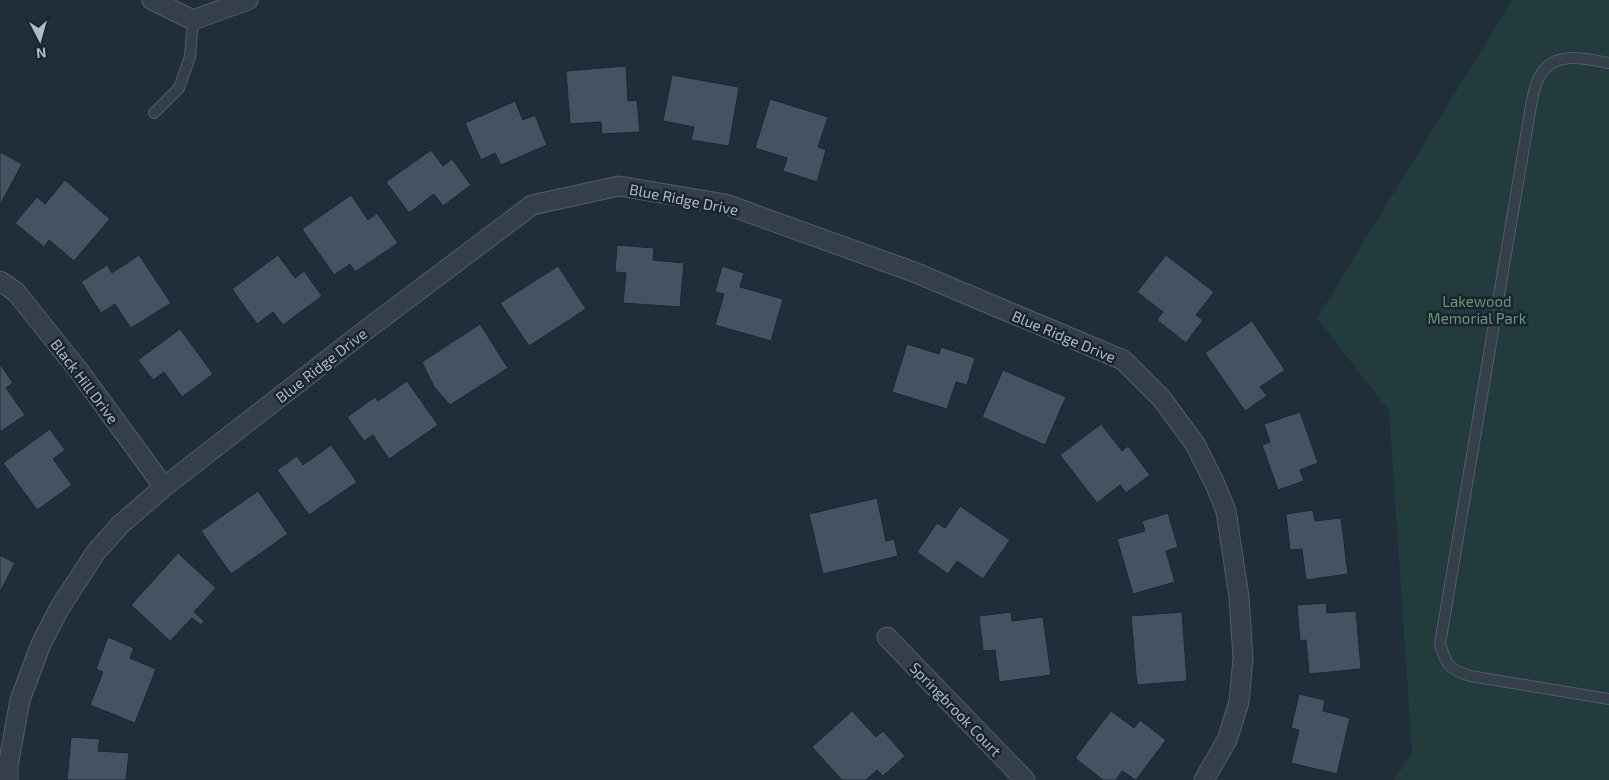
<svg xmlns="http://www.w3.org/2000/svg" width="1609" height="780" font-family="'Exo 2',sans-serif">
<style>
.green{fill:#223b3c}
.building{fill:#445362;stroke:#1b2632}
.lines{fill:none;stroke-linecap:round;stroke-linejoin:round}
.service-casing{stroke:#525d69;stroke-width:12}
.minor-casing{stroke:#525d69;stroke-width:21}
.service{stroke:#343f4b;stroke-width:10}
.minor{stroke:#343f4b;stroke-width:19}
.labels{text-anchor:middle;dominant-baseline:central;stroke-width:5;stroke-linejoin:round;paint-order:stroke}
.street-label{font-size:15px;fill:#afbac7;stroke:#192430}
.park-label{font-size:15px;fill:#649a6d;stroke:#192430}
</style>
<rect width="100%" height="100%" fill="#202e3b"/>
<!-- green -->
<path class="green" d="M1512 0H1609V780H1394L1412 753 1389 411 1317 318Z"/>
<!-- building -->
<path class="building" d="M626 66 628 101 637 100 640 132 602 134 601 122 570 124 566 71Z
M672 75 739 87 729 146 691 140 694 127 663 121Z
M770 99 828 117 818 147 826 150 817 182 783 171 787 158 755 148Z
M515 101 523 120 535 115 547 145 501 165 495 153 481 160 465 123Z
M431 150 443 166 452 159 471 185 443 206 434 194 409 213 386 182Z
M0 152 22 164 0 205Z
M65 180 110 219 74 261 49 240 44 247 15 223 37 197 45 204Z
M351 195 368 220 377 213 398 243 355 272 350 264 334 275 302 229Z
M617 245 654 248 653 260 684 263 680 307 623 303 626 273 615 272Z
M139 255 171 303 131 328 115 304 101 313 81 282 107 265 112 273Z
M278 255 295 278 304 271 322 296 283 325 273 312 257 324 232 289Z
M1166 255 1214 292 1196 315 1203 320 1186 343 1157 320 1163 312 1137 292Z
M558 266 586 309 529 346 500 303Z
M722 266 744 273 740 287 783 299 771 341 715 325 724 294 715 292Z
M1252 321 1285 370 1260 387 1267 396 1245 411 1205 353Z
M480 324 508 368 450 405 434 387 422 362Z
M180 329 213 374 182 397 164 372 153 380 138 360Z
M907 344 939 354 941 347 975 358 967 385 956 382 947 409 892 392Z
M0 364 13 383 6 388 25 415 0 432Z
M1003 370 1066 397 1045 445 982 417Z
M407 381 438 425 389 459 373 435 364 441 347 417 375 397 378 401Z
M1300 412 1318 463 1300 470 1304 481 1278 490 1262 445 1270 442 1264 424Z
M1101 424 1122 451 1128 446 1150 475 1126 493 1120 485 1097 503 1060 455Z
M50 429 65 450 53 459 72 485 37 510 3 463Z
M331 445 357 482 309 515 277 470 297 456 303 465Z
M258 491 288 534 231 574 201 531Z
M877 498 886 541 894 539 898 556 823 574 809 514Z
M960 506 1010 540 983 579 957 561 948 574 917 552 937 523 945 528Z
M1313 510 1315 521 1341 518 1348 574 1306 580 1302 549 1290 550 1286 514Z
M1168 513 1178 547 1166 551 1175 582 1133 594 1117 539 1145 531 1142 521Z
M178 553 216 588 194 612 204 621 201 625 192 618 170 641 131 605Z
M0 555 15 563 0 592Z
M1326 603 1327 613 1356 611 1361 669 1309 674 1306 640 1300 641 1297 605Z
M1011 612 1012 621 1043 617 1051 675 999 682 995 650 983 651 979 616Z
M1182 612 1187 681 1137 685 1131 616Z
M108 637 134 648 130 658 156 669 135 723 90 705 103 672 96 669Z
M1299 694 1325 700 1323 711 1350 718 1337 774 1291 763 1299 730 1291 728Z
M852 711 876 737 883 731 905 756 883 776 877 770 866 780H842L812 747Z
M1111 711 1134 728 1140 720 1166 740 1136 780 1122 771 1116 780H1103L1075 758Z
M71 737 100 739 98 751 129 753 126 780H67Z"/>
<g class="lines">
<!-- service casing -->
<g class="service-casing">
<path id="service" d="M1609 63C1587 59 1555 50 1541 74 1536 81 1534 91 1532 100L1440 644C1447 665 1447 668 1470 676L1609 699
M154 113 179 88 190 57 193 20"/>
</g>
<!-- minor casing -->
<g class="minor-casing">
<path id="minor" d="M152 0 193 20 248 0
M0 281 16 292 79 371 164 487
M887 637 1025 780
M8 780V766L20 700 41 644 59 609 96 552 120 525 164 487 366 330 532 205 619 186 725 204 914 272 1123 360 1162 399 1195 444 1215 484 1226 511 1239 597 1243 658 1239 702 1227 740 1204 780"/>
</g>
<!-- service -->
<use href="#service" class="service"/>
<!-- minor -->
<use href="#minor" class="minor"/>
</g>
<g class="labels">
<!-- street labels -->
<g class="street-label">
<text transform="translate(684 199) rotate(11)">Blue Ridge Drive</text>
<text transform="translate(1064 336) rotate(23)">Blue Ridge Drive</text>
<text transform="translate(321 365) rotate(-38)">Blue Ridge Drive</text>
<text transform="translate(85 381) rotate(53)">Black Hill Drive</text>
<text transform="translate(956 709) rotate(46)">Springbrook Court</text>
</g>
<!-- park labels -->
<g class="park-label">
<text x="1477" y="301">Lakewood<tspan x="1477" dy="17">Memorial Park</tspan></text>
</g>
</g>
<!-- north arrow -->
<g transform="translate(40 40) rotate(174)" stroke="#192430" stroke-width="4" paint-order="stroke">
<path d="M0-4L9 19L0 12L-9 19Z" fill="#afbac7"/>
<text y="-8" font-size="14" font-weight="bold" text-anchor="middle" fill="#afbac7">N</text>
</g>
</svg>
